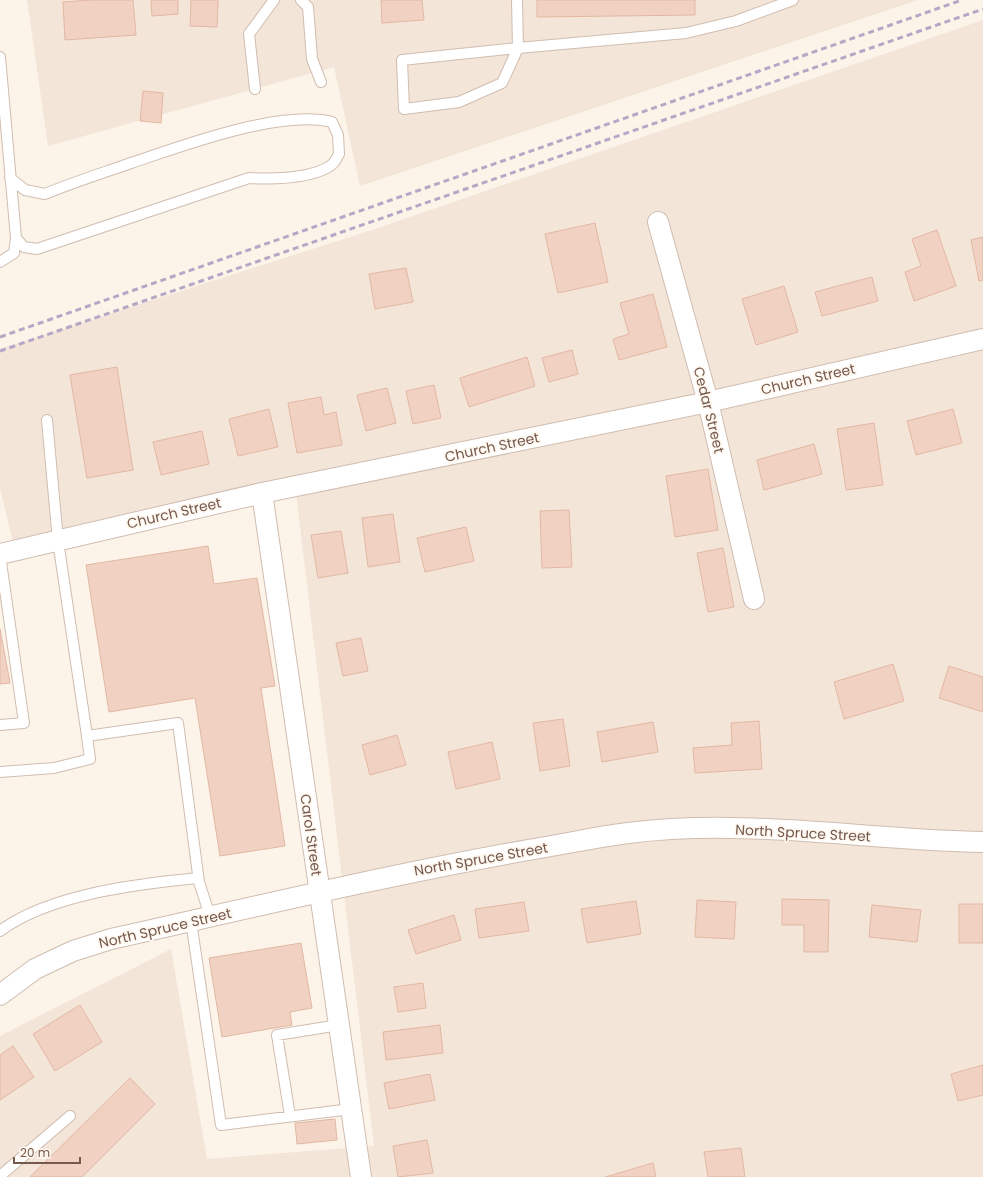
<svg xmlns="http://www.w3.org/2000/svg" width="983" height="1177" font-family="Poppins,sans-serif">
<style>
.residential{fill:#f3e5d8}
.building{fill:#f1d2c2;stroke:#e3b7a3}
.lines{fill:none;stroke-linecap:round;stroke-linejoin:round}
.service-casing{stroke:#d0bdb1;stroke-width:12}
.minor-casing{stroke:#d0bdb1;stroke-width:22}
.service{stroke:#fff;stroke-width:10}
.minor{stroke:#fff;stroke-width:20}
.rail{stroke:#b6a7c6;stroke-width:3;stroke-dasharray:6 4;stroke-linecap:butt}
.labels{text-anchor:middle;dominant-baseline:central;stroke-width:3.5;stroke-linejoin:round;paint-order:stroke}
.street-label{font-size:14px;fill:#76594d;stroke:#fef8f0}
</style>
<rect width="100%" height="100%" fill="#fcf4e9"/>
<!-- residential -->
<path class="residential" d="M27 0H918L360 186 334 67 48 146Z
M983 20V1177H0V1036L171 949 207 1159 374 1146 295 484 13 542 0 488V349L372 230Z"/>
<!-- building -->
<path class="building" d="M92 0H133L136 35 65 40 63 2Z
M151 0H178V14L152 16Z
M191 0H218L217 27 190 26Z
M381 0H422L424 20 382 23Z
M537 0H695V15L537 17Z
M143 91 163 93 161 123 140 121Z
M595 223 608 282 558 293 545 234Z
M937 230 956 286 914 301 905 272 921 266 912 239Z
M983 237V280L979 281 971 240Z
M406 268 413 302 375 309 369 274Z
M872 277 878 301 822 316 815 292Z
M784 286 798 332 756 345 742 299Z
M653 294 667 347 619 360 613 339 629 334 620 303Z
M572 350 578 374 549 382 542 358Z
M527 357 535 386 469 407 460 378Z
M117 367 133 470 87 478 70 375Z
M434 385 441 418 413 424 406 391Z
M387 388 396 423 366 431 357 395Z
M321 397 324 415 336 412 342 445 297 453 288 403Z
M269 409 278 447 238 456 229 419Z
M953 409 962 443 916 455 907 421Z
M874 423 883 485 846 490 837 429Z
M202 431 209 464 161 475 153 442Z
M814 444 822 474 764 490 757 460Z
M708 469 718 530 675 537 666 476Z
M569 510 572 567 542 568 540 511Z
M393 514 400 562 368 567 362 518Z
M466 527 474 561 425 572 417 538Z
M341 531 348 573 318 578 311 535Z
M208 546 214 584 257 578 275 686 261 688 285 846 220 856 195 698 109 712 86 565Z
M723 548 734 607 708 612 697 553Z
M0 629 10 683 0 684Z
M361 638 368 671 343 676 336 643Z
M893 664 904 701 844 719 834 682Z
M949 666 983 677V712L939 698Z
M563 719 570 766 540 771 533 723Z
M759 721 762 769 695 773 693 748 732 745 731 723Z
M653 722 658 752 602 762 597 732Z
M397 735 406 765 370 775 362 745Z
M492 742 500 779 456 789 448 752Z
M782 899 829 900 828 952H804V925H782Z
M697 900 736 902 734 939 695 937Z
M636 901 641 934 587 943 581 909Z
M524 902 529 931 479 938 475 909Z
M959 904H983V943H959Z
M872 905 921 910 917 942 869 937Z
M454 915 461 940 416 954 408 930Z
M301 943 312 1008 290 1012 292 1025 222 1037 209 958Z
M423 983 426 1008 398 1012 394 987Z
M80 1005 102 1042 55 1071 33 1034Z
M440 1025 443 1053 386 1060 383 1032Z
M13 1046 34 1077 0 1100V1055Z
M983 1065V1095L958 1101 951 1074Z
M430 1074 435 1100 389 1109 384 1083Z
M130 1078 155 1104 82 1177H30Z
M335 1119 337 1140 297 1144 295 1123Z
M427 1140 433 1173 398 1177 393 1146Z
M741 1148 745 1177H708L704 1152Z
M653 1163 656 1177H605Z"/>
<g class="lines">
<!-- service casing -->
<g class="service-casing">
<path id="service" d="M301 0 308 7 312 59 321 82
M517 0 518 48 686 33 736 21 793 0
M518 48 502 83 459 102 404 109 402 60Z
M0 57 16 238 14 253 0 262
M255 89 249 34 274 0
M10 178 25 190 45 194C74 182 103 173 131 163 182 146 280 109 332 122L338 135 339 154C337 158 334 164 330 166 310 179 271 179 249 178L37 249 24 247 16 238
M47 420 58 541 87 736 178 723 199 882 210 916
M0 555 24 723 0 725
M0 772 54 768 90 759 87 736
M191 921 221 1125 351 1109
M0 931C50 894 137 884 198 878
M290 1116 277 1035 339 1025
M0 1176 70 1116"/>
</g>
<!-- minor casing -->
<g class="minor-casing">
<path id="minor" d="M658 222 708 402 754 599
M262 493 361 1177
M0 554 262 493 708 402 983 339
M0 995 35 969 73 951 111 939C250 908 388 875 528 850 561 845 595 837 628 833 746 818 865 840 983 842"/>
</g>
<!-- service -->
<use href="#service" class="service"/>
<!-- minor -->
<use href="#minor" class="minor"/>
<!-- rail -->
<path class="rail" d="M0 337 962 0
M0 351 983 9"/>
</g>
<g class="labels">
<!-- street labels -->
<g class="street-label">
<text transform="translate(808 379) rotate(-13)">Church Street</text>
<text transform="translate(709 410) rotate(76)">Cedar Street</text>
<text transform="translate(492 447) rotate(-12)">Church Street</text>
<text transform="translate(174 513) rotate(-13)">Church Street</text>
<text transform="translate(803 833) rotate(3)">North Spruce Street</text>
<text transform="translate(311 835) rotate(82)">Carol Street</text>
<text transform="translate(481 859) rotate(-10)">North Spruce Street</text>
<text transform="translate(165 928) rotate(-13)">North Spruce Street</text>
</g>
</g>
<!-- scale -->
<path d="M14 1157v6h66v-6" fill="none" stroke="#76594d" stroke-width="2"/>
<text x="20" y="1157" font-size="12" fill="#76594d" stroke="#fef8f0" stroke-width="3" paint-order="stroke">20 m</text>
</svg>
